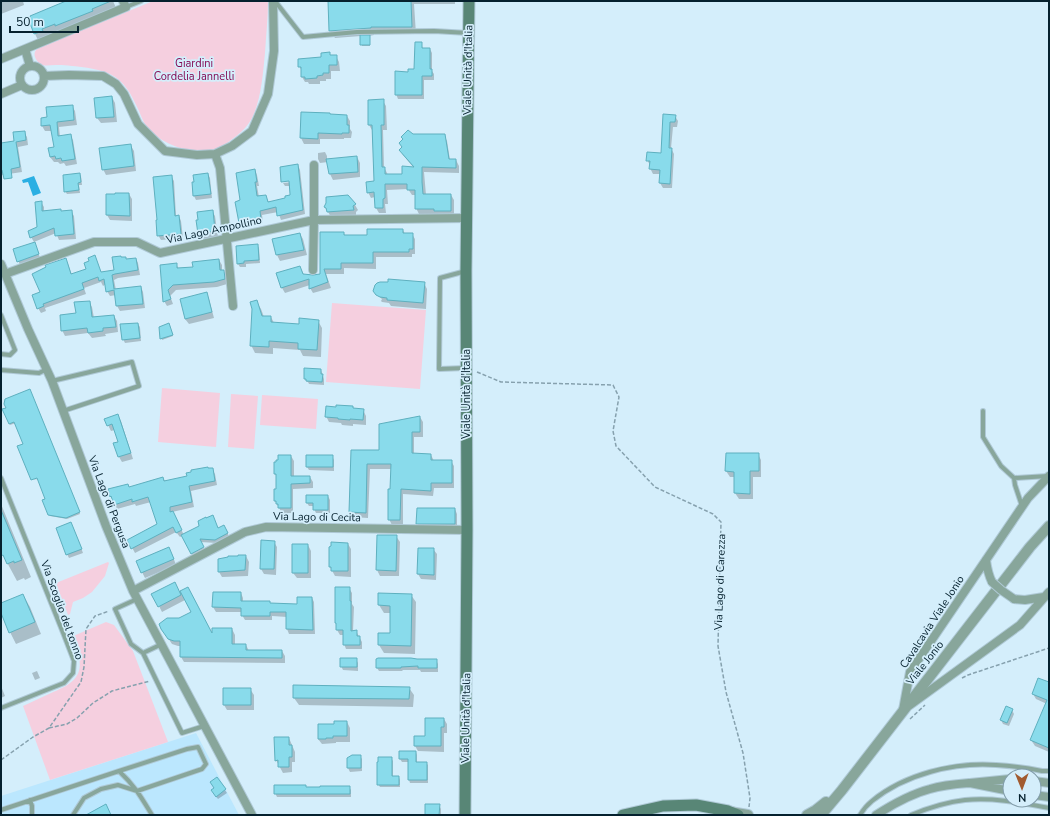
<svg xmlns="http://www.w3.org/2000/svg" width="1050" height="816" font-family="'Nunito Sans',sans-serif">
<style>
.built{fill:#bbe7fe}
.green{fill:#f5cfdf}
.water{fill:#2aafe3}
.shadow{fill:#0003}
.building{fill:#89dbeb;stroke:#5eb0bf}
.lines{fill:none;stroke-linecap:round;stroke-linejoin:round}
.service-casing{stroke:#afc9d6;stroke-width:6}
.minor-casing{stroke:#afc9d6;stroke-width:10}
.tertiary-casing{stroke:#afc9d6;stroke-width:12}
.secondary-casing{stroke:#afc9d6;stroke-width:13}
.path{stroke:#86a1ae;stroke-width:1.5;stroke-dasharray:4 2;stroke-linecap:butt}
.service{stroke:#88a69b;stroke-width:4}
.minor{stroke:#88a69b;stroke-width:8}
.tertiary{stroke:#88a69b;stroke-width:10}
.secondary{stroke:#588676;stroke-width:11}
.minor-bridge-casing{stroke:#afc9d6;stroke-width:10;stroke-linecap:butt}
.minor-bridge{stroke:#88a69b;stroke-width:8}
.labels{text-anchor:middle;dominant-baseline:central;stroke-width:3.5;stroke-linejoin:round;paint-order:stroke}
.park-label{font-size:11px;fill:#840c55;stroke:#d4eefb}
.street-label{font-size:11px;fill:#05212e;stroke:#d4eefb}
</style>
<rect width="100%" height="100%" fill="#d4eefb"/>
<!-- built -->
<path class="built" d="M196 733 239 815H1V796Z"/>
<!-- green -->
<path class="green" d="M153 1H268C268 18 266 35 265 53 263 73 261 105 249 123 244 130 238 135 231 140 221 148 214 151 201 151 183 151 165 144 151 132 145 126 142 118 139 111 132 96 125 81 110 74 98 68 69 65 56 65 51 65 46 66 41 65 35 60 31 52 39 48Z
M332 303 426 310 420 389 326 382Z
M162 388 220 393 216 447 158 442Z
M231 394 258 396 254 449 228 447Z
M262 395 318 399 316 429 260 425Z
M108 562 109 563 105 576 92 592 83 598 73 602 70 614 68 615 56 583Z
M106 622 114 625 133 651 168 742 50 780 23 706C32 702 40 698 49 694 65 687 84 680 79 658 78 651 74 644 71 637Z"/>
<!-- water -->
<path class="water" d="M34 176 41 193 33 196 28 182 23 183 22 180Z"/>
<!-- shadow -->
<path class="shadow" d="M1 1H23L24 5 1 14Z
M68 1H113L117 10 39 42 35 34 29 19Z
M329 1H455V4H414L416 34H374V35L369 36 370 38V46H362L361 36 335 38 330 31Z
M421 43 423 49H430L432 53V71L434 74V80H424V99H398L396 94 409 73 415 70Z
M329 53 331 56H336L339 62 340 71H331V79H326V81H320V84H309L308 82H305L302 77V71L299 66 322 58Z
M112 97 115 103 117 122 101 123 97 118Z
M383 101 386 106 387 130H383L384 167 388 175H403L414 168 403 155 400 150 412 135H444L447 141 450 160H456L459 166V173L424 172 426 195H451L454 200V216H438L437 214H419L416 208V195H412L408 189 387 190 388 204H385L386 213H379L376 208 375 197 371 198 368 192 375 182 372 130 369 125Z
M72 106 75 111 77 125 59 127 60 137 70 135 73 140 77 164 66 166 64 163 60 164 58 162H54L50 157 55 148 52 131H45L42 126V119L48 118Z
M330 115 347 116 350 121V129L352 132 351 138H344V139H320V144H304L301 138Z
M664 115 675 116 678 121 677 127H673L671 148 674 154 672 188H663L660 183V174H653L650 168V165L647 160 662 154Z
M24 132 27 137 28 145 18 147 22 172 2 175 1 173V144L15 142Z
M131 146 134 151 136 171 106 175 103 169Z
M325 152 327 156V160L357 157 360 163V177L333 180 330 174 328 162 320 163 318 159V153Z
M298 165 300 170 305 214 281 220 278 212 262 215 263 223 242 227 240 222 241 201 255 170 257 175 259 186H257L259 197 266 196 269 203 286 199 291 196V186H285L283 183 294 182V180L282 181V183L281 167Z
M79 174 81 176 82 185H79L80 193 67 194 65 191Z
M208 174 210 178 212 198 196 200 194 196 193 183Z
M171 176 174 181 176 216H179L181 221 183 238 161 240 158 235Z
M129 194 132 199V221L110 220 107 215V195Z
M41 202 44 207V211L62 212 71 211 74 216 76 239 59 240 56 233 34 242 31 237 38 228Z
M355 205 358 210 356 212V216L331 217 325 207Z
M212 211 215 216 218 237 202 239 199 233Z
M403 230 405 234H412L415 239V254H412V257H376V269L344 268V274H326L331 288 313 293 310 288V285L285 293 282 288 277 274 300 267 304 275H321V233H344L345 236H367Z
M300 234 303 239 307 255 280 261 277 255 273 239Z
M257 245 259 248 260 263 246 264V267H240L238 264Z
M36 246 40 258 20 265 14 250Z
M136 259 138 263 140 275 118 278 114 280 116 290 141 287 143 292 145 308 120 311 117 306 116 295 110 296 107 291 106 284 103 286 101 282 84 288 86 294 45 308 46 311 41 313 38 308 42 292 66 260 68 264 72 275 115 271 126 260Z
M219 260 222 265V271H224L226 276 227 284 217 287 176 290 170 296 173 304 167 306 164 301 176 264 179 269 194 268Z
M424 283 427 289 426 309 391 306 389 303 382 302 378 298 381 301 382 299 376 294Z
M206 293 209 299 214 318 189 324 185 319Z
M256 301 261 309 264 317H271L274 323 300 325 318 321 322 328 321 357 303 356 300 350 273 348V354L255 353 251 345 253 308Z
M89 302 92 307 94 318 114 316 117 321 118 332 105 334 106 336 92 338 88 333 65 336 62 330Z
M138 324 140 327 141 341 125 343 123 339Z
M170 326 173 336 162 340 160 327Z
M321 370 324 379V385L309 384 308 382H307L305 379Z
M30 392 80 514 67 519 50 516 49 515 47 499 38 479 33 480 42 477 24 444 16 423 10 425 4 410Z
M353 407 354 409 363 410 366 416V425L353 424V426L342 425 341 423 329 422 326 416 337 408Z
M118 416 121 421 133 459 122 462 119 457 114 444 119 442 115 430 111 431 108 425Z
M420 417 423 422V437H414V454L431 455 434 461H451L454 466V488H434L433 496 403 494V525H392L389 519 392 469H370L368 518 353 517 350 512 352 451H380Z
M727 454H758L761 460V477H753V499H739L735 493V477H730L726 471Z
M291 456 294 461V477H310L313 482V488L293 489V513H282L275 501 277 490V477L275 474V463Z
M332 456 334 460V471L309 470 307 467Z
M212 469 215 474 217 485 191 491 194 507 172 512 184 535 218 529H226L229 537 217 543 200 542 205 551 194 557 182 536 180 537 176 532 135 553 128 540 158 525 151 502 136 506 135 504 117 509 111 496 109 490 128 485 130 488 163 478 165 481 188 477Z
M328 496 330 500V513H316L314 509V506H309L307 503Z
M1 504 31 577 25 580 24 578 17 581 3 555 1 551Z
M455 509 457 514V529L420 528 417 523Z
M73 527 83 553 69 558 67 554Z
M396 536 400 542 399 576H380L377 570Z
M274 542 277 547 276 575 264 574 261 569Z
M348 544 351 549V577L335 576 330 567Z
M308 545 311 551V578H297L293 573Z
M433 549 437 554 436 580 421 579 418 574Z
M172 554 176 565 145 578 142 572Z
M246 556 249 562 248 576 222 577 219 572Z
M188 588 213 637 232 629 235 635V645H246L249 651H282L285 656V663L184 662 181 657V646H178L172 644 166 635 179 619 192 613 185 600 162 612 159 606 179 592Z
M349 588 352 593V604L354 607 353 631H356L362 642V649H346L344 644V635H340L337 630V625Z
M214 593H241L243 598V602H269L271 604 298 605 312 598 314 602 315 634H289L287 629V617L272 616V620H245L242 615V612H216L213 607Z
M379 594 411 595 416 602 415 654 384 653 379 645V634H391V613H384L379 605Z
M23 595 30 607 41 634 16 644 10 632 1 610V604Z
M356 659 358 663V671L343 670 341 666Z
M411 659 436 660 438 664V672H421L420 670H403L402 671H379L377 668Z
M37 671 40 678 35 680 32 673Z
M1049 683V752L1035 746 1031 740 1047 704 1036 699 1033 694Z
M1 686 5 696 1 698Z
M409 688 414 695 413 707 299 705 294 698Z
M250 689 254 695V710H227L224 705Z
M1012 710 1014 714 1009 726 1003 724 1001 720Z
M444 719 447 724V733H444V752L418 751 415 746Z
M347 722 350 728V742H336V743L322 744 318 739 335 725Z
M289 738 295 752V762H292V772L283 773 276 760Z
M416 752 417 755V763H426L428 765V783H410L409 780V762H402L400 759Z
M360 756 362 759V771L350 772 348 768V759Z
M391 758 393 761V777H399L400 780V787H380L378 784Z
M349 787 351 790V797H277L275 793 306 788Z
M214 788 225 790 227 793 218 799 214 794Z
M439 805 441 809V815H426Z"/>
<!-- building -->
<path class="building" d="M66 1H111L92 9 93 11 55 26V24L42 29 43 31 34 34 28 18 30 17V16Z
M328 1H411L412 27H371V28L329 31Z
M360 35H370V45H360Z
M415 42H422V48H430V69H432V76H422V95H395V71L408 72V69H414Z
M330 52V55H337V65H329V73H323V75L317 76V78L305 79V77H301V67H298V59L321 57V53Z
M112 96 114 117 96 118 94 98Z
M384 99V125H381L382 167H385V174H402V166L414 167 399 150 402 147 399 143 403 139 401 137 408 130 413 134H445L449 159H456V168L422 167V182L423 194H451V211H434V209H415V190H407V184H385V198L383 199V208H375L374 192 367 193 366 182 374 181 372 125H368V100Z
M73 105 74 120 57 122 58 136 71 134 75 159 62 161 61 158 56 159 55 156 50 157 48 148 54 147 50 125 41 126V118L47 117 46 107Z
M301 112 330 113V114L347 115V125H349V133H342V134L318 133V139L300 138Z
M663 114 676 115 675 122H670L669 148H672L670 184 659 183 660 170 649 169 650 161H646L647 152 661 153Z
M25 131 26 140 16 142 20 167 11 169 12 178 4 179 2 170H1V143L14 141 13 132Z
M131 144 134 166 102 170 99 148Z
M357 156 358 172 329 174 326 159Z
M298 164 303 210 277 216 276 207 260 211 261 219 239 223 235 202 240 200 236 173 255 169 257 182H255L257 196 266 195 268 202 285 198V196L290 195V194L289 181 281 182 280 167Z
M80 173 81 182 78 183 79 190 64 192 63 175Z
M208 173 211 194 193 196 192 182H194L193 175Z
M172 175 175 216 179 215 181 234 157 236 156 220H157L153 177Z
M115 193H129L130 216 106 215V194H115Z
M348 195 356 204 353 206 354 210 327 212 326 208 324 207 326 203V197Z
M42 201V211L61 209V211L72 210 74 234 55 236 54 228 30 238 28 231 37 227 35 202Z
M213 210 215 231 198 234 196 220H198L197 212Z
M367 229H403V233H413V249H409V252H373V263H341V269H324L328 282 309 289V279L281 288 276 273 300 266 303 274 313 275 320 274V232H344V235H367Z
M300 233 304 250 276 255 272 239Z
M35 242 39 254 17 262 13 249Z
M258 244 259 260 244 261V263L237 264 236 246Z
M95 255 101 272 114 270 112 257 121 256V257H126V259L136 258 138 270 115 274 112 275 114 289 141 286 143 304 116 306 114 290 106 292 104 279 99 281 98 277 82 283 84 289 43 304 44 306 37 309 32 295 40 292 32 274 46 267 45 265 66 258 71 274 86 269 84 263 89 261 88 258Z
M219 259 220 270H224L225 279 214 282 173 285 168 290 171 299 163 302 160 265 177 263V268L193 267 192 262Z
M388 279 425 282 423 303 387 300V298L380 297 376 295 373 291 375 285 377 283 380 282H388Z
M207 292 212 312 185 319 180 299Z
M257 300 262 316H271V322L299 324V318L319 320 317 350 298 349V343L269 341V347L250 346 252 309 250 302Z
M90 301 92 317 114 315 116 327 103 328V331L88 333 87 328 61 331 60 315 76 313 74 302Z
M138 323 140 338 122 340 120 324Z
M169 323 173 335 160 339 159 327Z
M304 368 321 369V374H323L322 382 306 381V379H304Z
M30 389 80 512 66 518 48 515 42 500 45 499 37 478 31 480 17 446 23 444 14 422 9 424 2 409 6 408 4 404 5 399Z
M336 405 353 406V408L364 409 363 420 350 419V420L338 419V418L325 417 326 406 336 407Z
M118 414 131 453 118 457 113 443 118 442 112 424 107 426 104 419Z
M420 416V432H412V453L431 454V460H452V483H431V491L401 489 400 520H388V489H390L391 464H367L366 513 349 512 351 450H379V424Z
M726 453H759V471H750V494L734 493V472L725 471Z
M278 455H291V476H310V483L291 484V508H278V504H276V501H274V489H276V474H274V462H276V460H278Z
M306 455H333V467H306Z
M208 467V468H213L215 481 189 486 192 502 170 507V512L173 511 182 530 176 533 173 527 131 549 127 540 157 524 148 497 132 502V499L114 505 111 496 110 497 108 489 128 484 129 487 163 477 164 481 187 476 186 473 191 472V470Z
M306 495H328V510H313V503H306Z
M417 508H455V524H416Z
M1 510 22 560 14 563V561L7 564 3 555 1 556Z
M213 515 218 528 224 525 228 533 215 540 200 539 204 547 191 554 181 535 199 526 198 521 206 517V518Z
M71 522 82 549 66 555 56 528Z
M377 535H397L396 571 376 570Z
M261 540 275 541 274 569H260Z
M331 542 348 543V571H331V567H329V547L331 546Z
M292 544H308V573H292Z
M169 547 174 559 141 573 136 561Z
M418 548H434V575L417 574Z
M238 555H246L245 570 218 572V559L228 557V556H238Z
M175 582 181 595 158 607 151 594Z
M188 587 212 633V628H232V644H246V650H282V658L180 657V641H174L168 639 161 629 159 624 167 618H179L191 612 180 591Z
M335 587H350V601H351V631L357 630V636H360V645H343V630H336V623H335Z
M213 592H241V601H270V603L297 604V597H312L313 630 286 629V612H270V616H241V608L212 607Z
M378 593 412 594 411 646 378 645V633H390V606L378 605Z
M23 594 35 622 9 633 1 613V603Z
M340 658H357V667H340Z
M378 658H411L417 659H437V668H418V666L401 667V668H376V659Z
M1038 678 1049 682V748L1030 740 1047 700 1032 694Z
M293 685 410 687 409 699 293 698Z
M223 688H251V705H223Z
M1006 706 1013 709 1007 723 1000 720Z
M425 718H444V727H441V746H414V736H425Z
M334 721H347V736H333V738H326V739H318V724H334Z
M274 737H289V745H292V757H289V767H278V760L275 761Z
M399 751H416V762H427V780H408V759H399Z
M352 755H361V768H347V758Z
M378 757H392V776H399V785H377V762H378Z
M217 777 226 789 216 797 211 790 214 788 210 782Z
M274 785H306V787H320V786H350V794H274Z
M106 804 111 815H86Z
M425 804H440L439 815H425Z"/>
<g class="lines">
<!-- service casing -->
<g class="service-casing">
<path id="service" d="M275 1 303 37 357 32 434 31 468 33
M126 7 141 1
M1 315 15 350 10 355 1 354
M465 368 439 369 440 278 466 271
M1 370 39 373 47 369
M52 381 132 362 139 386 63 411
M983 411V437L1001 466 1014 478 1015 485 1022 506
M1 478 62 630 74 661 73 673 64 683 1 708
M1014 478 1048 476
M137 599 115 609 131 644 143 653 182 733 204 726
M143 653 162 644
M30 800 32 806V815
M1 810 119 771C135 786 141 797 152 815
M73 815 84 798 101 789 118 785 137 791 202 769 206 764 198 747 187 749 119 771
M860 815C863 810 867 805 872 801 905 774 954 762 996 765 1012 766 1027 768 1042 771H1049
M911 815C928 808 947 802 965 800 993 797 1022 803 1049 808"/>
</g>
<!-- minor casing -->
<g class="minor-casing">
<path id="minor" d="M1 59 25 49
M20 78a12 12 0 1 1 24 0a12 12 0 1 1-24 0Z
M30 66 25 49 126 7 123 1
M44 76 69 75 103 76 116 84 124 94 138 124 165 151 197 155 215 154 232 146 252 131 268 94 274 51 273 1
M1 94 22 85
M215 154 220 168 233 306
M1 264 28 329 52 381 106 526 133 591 252 815
M313 270 314 220V165
M5 274 94 242H137L160 253 314 220 467 218
M986 560C987 568 988 574 992 582
M133 591 245 532 266 527 467 530
M1014 599 1025 600 1044 597
M910 705 1020 625 1049 592
M903 710 910 672 1028 498 1049 476
M1010 779 970 783 1010 791
M1034 781 1049 783
M1034 795 1049 797
M876 815C893 804 911 794 930 789 943 785 957 784 970 783"/>
</g>
<!-- tertiary casing -->
<g class="tertiary-casing">
<path id="tertiary" d="M730 812 748 815
M807 815 816 810 826 802
M821 815 842 790 1030 547 1049 526"/>
</g>
<!-- secondary casing -->
<g class="secondary-casing">
<path id="secondary" d="M465 815 467 530 466 271 469 1
M623 815 663 806 696 805 728 811 738 815"/>
</g>
<!-- path -->
<path class="path" d="M477 372 501 382 613 385 619 397 613 431 616 446 655 487 713 514 721 522 718 646 726 692 743 753 750 798 749 807
M962 678 968 675 1049 648
M910 719 925 705
M49 728 67 724 77 718 93 703 112 691 150 681
M1 760 33 737 49 728 81 682 84 667 86 629 95 616 109 611"/>
<!-- service -->
<use href="#service" class="service"/>
<!-- minor -->
<use href="#minor" class="minor"/>
<!-- tertiary -->
<use href="#tertiary" class="tertiary"/>
<!-- secondary -->
<use href="#secondary" class="secondary"/>
<!-- minor-bridge casing -->
<g class="minor-bridge-casing">
<path id="minor-bridge" d="M992 582 1001 590 1014 599"/>
</g>
<!-- minor-bridge -->
<use href="#minor-bridge" class="minor-bridge"/>
</g>
<g class="labels">
<!-- park labels -->
<g class="park-label">
<text x="194" y="63">Giardini<tspan x="194" dy="13">Cordelia Jannelli</tspan></text>
</g>
<!-- street labels -->
<g class="street-label">
<text transform="translate(468 70) rotate(-89)">Viale Unità d'Italia</text>
<text transform="translate(214 230) rotate(-12)">Via Lago Ampollino</text>
<text transform="translate(466 394) rotate(-90)">Viale Unità d'Italia</text>
<text transform="translate(109 502) rotate(69)">Via Lago di Pergusa</text>
<text transform="translate(317 517) rotate(1)">Via Lago di Cecita</text>
<text transform="translate(720 582) rotate(-88)">Via Lago di Carezza</text>
<text transform="translate(62 610) rotate(70)">Via Scoglio del tonno</text>
<text transform="translate(932 622) rotate(-57)">Cavalcavia Viale Jonio</text>
<text transform="translate(925 663) rotate(-52)">Viale Jonio</text>
<text transform="translate(466 718) rotate(-89)">Viale Unità d'Italia</text>
</g>
</g>
<!-- border -->
<rect width="1050" height="816" fill="none" stroke="#05212e" stroke-width="4"/>
<!-- north arrow -->
<g transform="translate(1022 788) rotate(179)"><circle r="19" fill="#d4eefb" stroke="#819ca9"/>
<path d="M0-3L7 15L0 10L-7 15Z" fill="#a15b30"/>
<text y="-6" font-size="11" font-weight="bold" text-anchor="middle" fill="#05212e">N</text>
</g>
<!-- scale -->
<path d="M10 26v6h68v-6" fill="none" stroke="#05212e" stroke-width="2"/>
<text x="16" y="26" font-size="12" fill="#05212e" stroke="#d4eefb" stroke-width="3" paint-order="stroke">50 m</text>
</svg>
